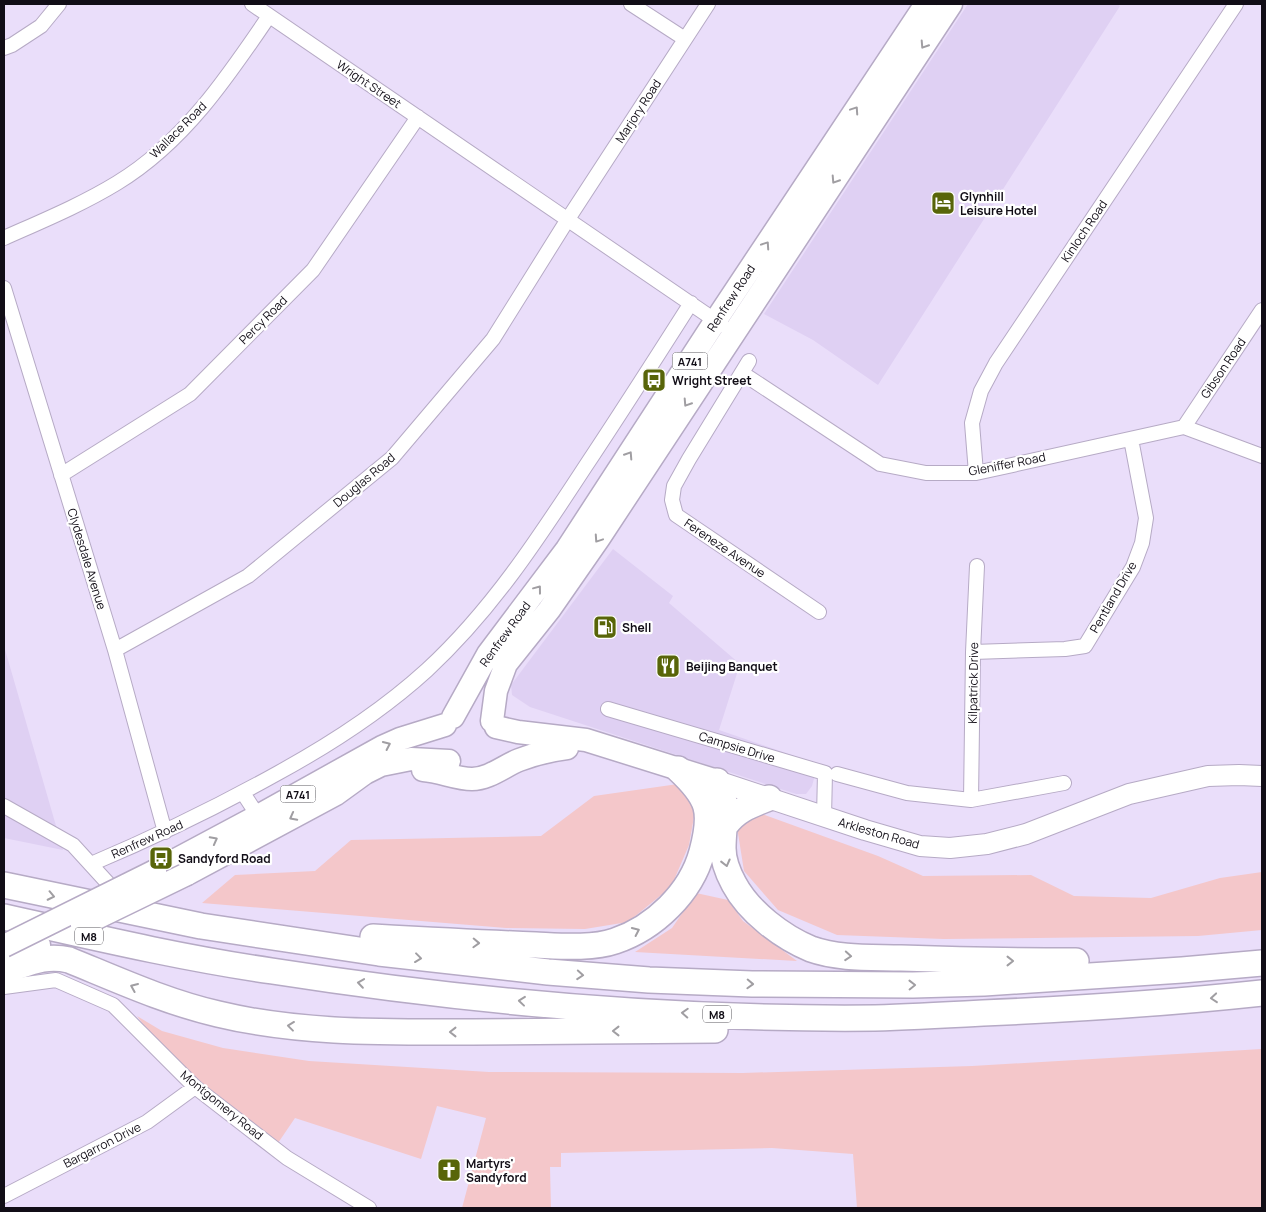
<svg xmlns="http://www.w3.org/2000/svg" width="1266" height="1212" font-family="Manrope,sans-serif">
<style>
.built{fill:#dfd0f3}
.green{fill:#f4c7ca}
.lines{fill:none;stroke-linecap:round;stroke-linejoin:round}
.street-casing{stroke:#b6aac5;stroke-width:16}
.secondary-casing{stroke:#b6aac5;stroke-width:22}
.primary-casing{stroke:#b6aac5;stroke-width:25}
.highway-casing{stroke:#b6aac5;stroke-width:28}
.street{stroke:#fff;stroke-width:14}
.secondary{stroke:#fff;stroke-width:20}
.primary{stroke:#fff;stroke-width:22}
.highway{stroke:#fff;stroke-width:25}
.primary-bridge-casing{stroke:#b6aac5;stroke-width:25;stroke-linecap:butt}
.primary-bridge{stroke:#fff;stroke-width:22}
.oneway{stroke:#a09ea2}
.labels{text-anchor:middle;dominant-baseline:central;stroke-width:4.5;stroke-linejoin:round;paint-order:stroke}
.shield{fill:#fff;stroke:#58565c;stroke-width:1}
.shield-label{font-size:11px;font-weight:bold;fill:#110d16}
.street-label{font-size:12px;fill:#110d16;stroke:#fff}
.poi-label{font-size:12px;font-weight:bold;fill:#110d16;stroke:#fff;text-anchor:start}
</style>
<rect width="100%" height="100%" fill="#eadefa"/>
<!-- built -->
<path class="built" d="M968 4H1117L1120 6 878 385 813 340 764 314Z
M613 549 673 596 669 603 740 664 719 730 818 764 812 786 806 794H796L530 707 512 695 511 685Z
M4 646 63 850 4 838Z"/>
<!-- green -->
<path class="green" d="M685 783 697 800 689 845 671 887 628 922 585 929 506 928 202 903 235 875 315 871 351 840 541 836 594 796Z
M762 814 878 856 923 876 1031 875 1074 896 1151 898 1220 878 1262 872V930L1198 936 944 939 837 935 778 910 744 871 737 827Z
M696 893 728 900 743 921 797 961 635 952 672 928Z
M137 1016 162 1031 223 1048 309 1061 489 1072 743 1073 972 1066 1262 1049V1208H857L853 1154 772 1148 561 1153V1167H550L551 1208H462L486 1118 437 1106 421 1159 295 1118 278 1143 221 1100 153 1038Z"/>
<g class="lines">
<!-- street casing -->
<g class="street-casing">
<path id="street" d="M252 4 722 325
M631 4 685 39
M4 48 12 45 41 26 59 4
M4 238C42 221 81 205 117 183 183 143 227 78 269 16
M4 288 115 650 165 832
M749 361 689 459 674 486 672 500 676 515 819 612
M742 373 880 464 926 473H976L1184 427 1262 456
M1184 427 1262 310
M976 473 972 423 981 391 996 363 1236 4
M61 475 190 394 313 270 418 117
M115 650 248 576 392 458 493 339 568 219 708 4
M973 652 1065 649 1085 646 1133 567 1142 543 1146 518 1131 439
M608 709 825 773 824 817
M837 774 907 793 971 800 1064 783
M243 793 258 816
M971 800 973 652 977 566
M4 806 73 845 115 891
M91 864C155 837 217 807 278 773 331 744 382 711 427 670 491 611 538 539 585 467 621 413 656 358 691 303
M4 987 56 980 113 1005 195 1087 287 1158 369 1208
M4 1196 147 1122 195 1087"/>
</g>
<!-- secondary casing -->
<g class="secondary-casing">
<path id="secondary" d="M717 781 865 830 920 846 950 848 987 844 1026 834 1129 794 1208 776 1239 775 1262 776"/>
</g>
<!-- primary casing -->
<g class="primary-casing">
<path id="primary" d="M453 717 488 654 567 549 716 320 926 4
M492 721 496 691 506 664 549 610 599 538 951 4
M496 727 518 732 586 740 717 781
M423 770C440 771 456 779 472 779 489 779 504 766 519 760 535 754 551 750 567 748
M155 871 258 816 382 747 400 739 445 725
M187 874 336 794 365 773 381 765 411 759 449 761
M8 964 39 945"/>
</g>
<!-- highway casing -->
<g class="highway-casing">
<path id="highway" d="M717 781C730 806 723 823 723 848 723 861 728 873 734 884 749 912 782 937 811 949 839 959 872 957 901 958 960 960 1018 961 1076 961
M725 826C736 810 751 805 769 798
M4 885 201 926 379 953 548 972 649 980 752 984 913 985 984 983 1182 970 1262 963
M4 917C93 937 182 958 272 971 471 1002 674 1020 875 1018 911 1017 947 1015 983 1013 1076 1009 1169 1003 1262 993
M373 937C427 940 481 943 536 945 559 946 592 949 615 941 654 928 691 893 702 852 713 811 709 798 678 769
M4 971C27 964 44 954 69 960 118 980 166 1002 218 1014 301 1034 388 1032 473 1032 554 1031 634 1031 715 1030"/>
</g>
<!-- street -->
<use href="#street" class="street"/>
<!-- secondary -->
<use href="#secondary" class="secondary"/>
<!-- primary -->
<use href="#primary" class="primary"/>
<!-- highway -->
<use href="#highway" class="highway"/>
<!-- primary-bridge casing -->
<g class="primary-bridge-casing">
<path id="primary-bridge" d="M82 925 187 874
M4 946 155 871"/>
</g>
<!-- primary-bridge -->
<use href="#primary-bridge" class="primary-bridge"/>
</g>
<!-- one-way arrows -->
<defs><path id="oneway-chevron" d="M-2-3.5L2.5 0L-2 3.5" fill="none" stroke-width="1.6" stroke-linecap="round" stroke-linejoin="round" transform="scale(1.25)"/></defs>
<g class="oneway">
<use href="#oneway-chevron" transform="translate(924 45) rotate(123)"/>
<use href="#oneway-chevron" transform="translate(855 110) rotate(-56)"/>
<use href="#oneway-chevron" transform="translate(835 180) rotate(123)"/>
<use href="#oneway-chevron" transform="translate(766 245) rotate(-56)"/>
<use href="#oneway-chevron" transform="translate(687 403) rotate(123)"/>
<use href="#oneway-chevron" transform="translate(629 455) rotate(-57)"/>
<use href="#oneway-chevron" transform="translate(598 539) rotate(124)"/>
<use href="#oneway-chevron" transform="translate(538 589) rotate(-53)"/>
<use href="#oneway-chevron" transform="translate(387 745) rotate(-25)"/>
<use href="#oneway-chevron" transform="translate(293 817) rotate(152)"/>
<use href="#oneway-chevron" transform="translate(214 840) rotate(-28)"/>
<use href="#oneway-chevron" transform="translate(726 863) rotate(76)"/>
<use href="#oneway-chevron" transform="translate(51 896) rotate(12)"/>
<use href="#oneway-chevron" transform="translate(636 931) rotate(-25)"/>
<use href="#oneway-chevron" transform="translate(476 943) rotate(2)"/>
<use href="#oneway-chevron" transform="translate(848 956) rotate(4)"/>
<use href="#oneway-chevron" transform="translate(418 958) rotate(7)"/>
<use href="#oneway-chevron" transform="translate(1010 961)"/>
<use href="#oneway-chevron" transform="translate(580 975) rotate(4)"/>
<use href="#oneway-chevron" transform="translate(361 983) rotate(-172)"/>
<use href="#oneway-chevron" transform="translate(750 984) rotate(2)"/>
<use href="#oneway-chevron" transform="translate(912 985) rotate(-1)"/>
<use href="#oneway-chevron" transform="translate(134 987) rotate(-157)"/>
<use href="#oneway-chevron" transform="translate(1214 998) rotate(175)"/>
<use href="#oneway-chevron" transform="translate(522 1001) rotate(-174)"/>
<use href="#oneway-chevron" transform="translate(685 1013) rotate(-177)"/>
<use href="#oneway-chevron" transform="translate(291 1026) rotate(-173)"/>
<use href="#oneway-chevron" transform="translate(616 1031) rotate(180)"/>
<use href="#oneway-chevron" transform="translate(453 1032) rotate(180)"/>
</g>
<!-- icons -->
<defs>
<g id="hotel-square" transform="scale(1.25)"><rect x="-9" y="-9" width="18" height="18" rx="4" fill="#586509" stroke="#fff"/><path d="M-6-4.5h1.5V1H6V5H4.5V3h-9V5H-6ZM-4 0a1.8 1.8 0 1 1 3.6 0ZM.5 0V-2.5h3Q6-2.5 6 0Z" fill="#fff"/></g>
<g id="bus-square" transform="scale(1.25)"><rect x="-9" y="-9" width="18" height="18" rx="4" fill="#586509" stroke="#fff"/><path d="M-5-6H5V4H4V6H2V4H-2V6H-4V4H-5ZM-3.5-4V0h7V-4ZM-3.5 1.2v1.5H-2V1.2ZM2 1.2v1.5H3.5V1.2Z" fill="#fff"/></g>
<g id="fuel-square" transform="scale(1.25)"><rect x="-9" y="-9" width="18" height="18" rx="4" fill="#586509" stroke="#fff"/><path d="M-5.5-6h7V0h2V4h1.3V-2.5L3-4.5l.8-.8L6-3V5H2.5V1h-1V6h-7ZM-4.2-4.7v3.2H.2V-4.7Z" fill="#fff"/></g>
<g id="restaurant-square" transform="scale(1.25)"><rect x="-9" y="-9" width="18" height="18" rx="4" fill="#586509" stroke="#fff"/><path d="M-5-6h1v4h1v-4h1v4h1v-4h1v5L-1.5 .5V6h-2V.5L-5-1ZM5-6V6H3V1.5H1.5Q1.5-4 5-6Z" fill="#fff"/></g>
<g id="church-square" transform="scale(1.25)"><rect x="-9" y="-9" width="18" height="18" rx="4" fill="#586509" stroke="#fff"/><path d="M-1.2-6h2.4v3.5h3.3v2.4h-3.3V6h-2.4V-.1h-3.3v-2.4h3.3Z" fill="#fff"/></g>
</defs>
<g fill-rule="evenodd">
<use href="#hotel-square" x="943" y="203"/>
<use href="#bus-square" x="654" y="380"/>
<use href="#fuel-square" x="605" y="627"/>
<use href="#restaurant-square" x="668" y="666"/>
<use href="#bus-square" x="161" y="858"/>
<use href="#church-square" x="449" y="1170"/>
</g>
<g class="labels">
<!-- shield labels -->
<g class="shield">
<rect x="672.5" y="352.5" width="35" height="17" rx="4"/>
<rect x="280.5" y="785.5" width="35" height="17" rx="4"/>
<rect x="75" y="927.5" width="28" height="17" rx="4"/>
<rect x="703" y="1005.5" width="28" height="17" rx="4"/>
</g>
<g class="shield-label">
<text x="690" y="361">A741</text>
<text x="298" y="794">A741</text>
<text x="89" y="936">M8</text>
<text x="717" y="1014">M8</text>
</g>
<!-- street labels -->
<g class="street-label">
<text transform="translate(369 84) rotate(34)">Wright Street</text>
<text transform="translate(638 111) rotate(-57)">Marjory Road</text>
<text transform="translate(178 130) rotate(-45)">Wallace Road</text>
<text transform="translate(1084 231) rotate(-56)">Kinloch Road</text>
<text transform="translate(731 298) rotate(-57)">Renfrew Road</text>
<text transform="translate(263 320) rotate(-45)">Percy Road</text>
<text transform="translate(1223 368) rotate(-56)">Gibson Road</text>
<text transform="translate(1007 464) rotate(-11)">Gleniffer Road</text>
<text transform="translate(364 480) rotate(-40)">Douglas Road</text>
<text transform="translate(725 548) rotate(34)">Fereneze Avenue</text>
<text transform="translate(87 559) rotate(73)">Clydesdale Avenue</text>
<text transform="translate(1113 597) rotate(-60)">Pentland Drive</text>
<text transform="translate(505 634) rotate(-54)">Renfrew Road</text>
<text transform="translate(973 683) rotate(-89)">Kilpatrick Drive</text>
<text transform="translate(737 747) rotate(17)">Campsie Drive</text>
<text transform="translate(879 833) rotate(16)">Arkleston Road</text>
<text transform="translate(147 839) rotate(-24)">Renfrew Road</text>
<text transform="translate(222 1105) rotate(39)">Montgomery Road</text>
<text transform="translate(102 1145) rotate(-27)">Bargarron Drive</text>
</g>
<!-- poi labels -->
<g class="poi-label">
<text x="960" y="196">Glynhill<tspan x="960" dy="14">Leisure Hotel</tspan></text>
<text x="672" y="380">Wright Street</text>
<text x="622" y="627">Shell</text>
<text x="686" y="666">Beijing Banquet</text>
<text x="178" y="858">Sandyford Road</text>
<text x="466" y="1163">Martyrs'<tspan x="466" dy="14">Sandyford</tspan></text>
</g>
</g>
<!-- border -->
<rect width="1266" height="1212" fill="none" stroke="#110d16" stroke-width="10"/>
</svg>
